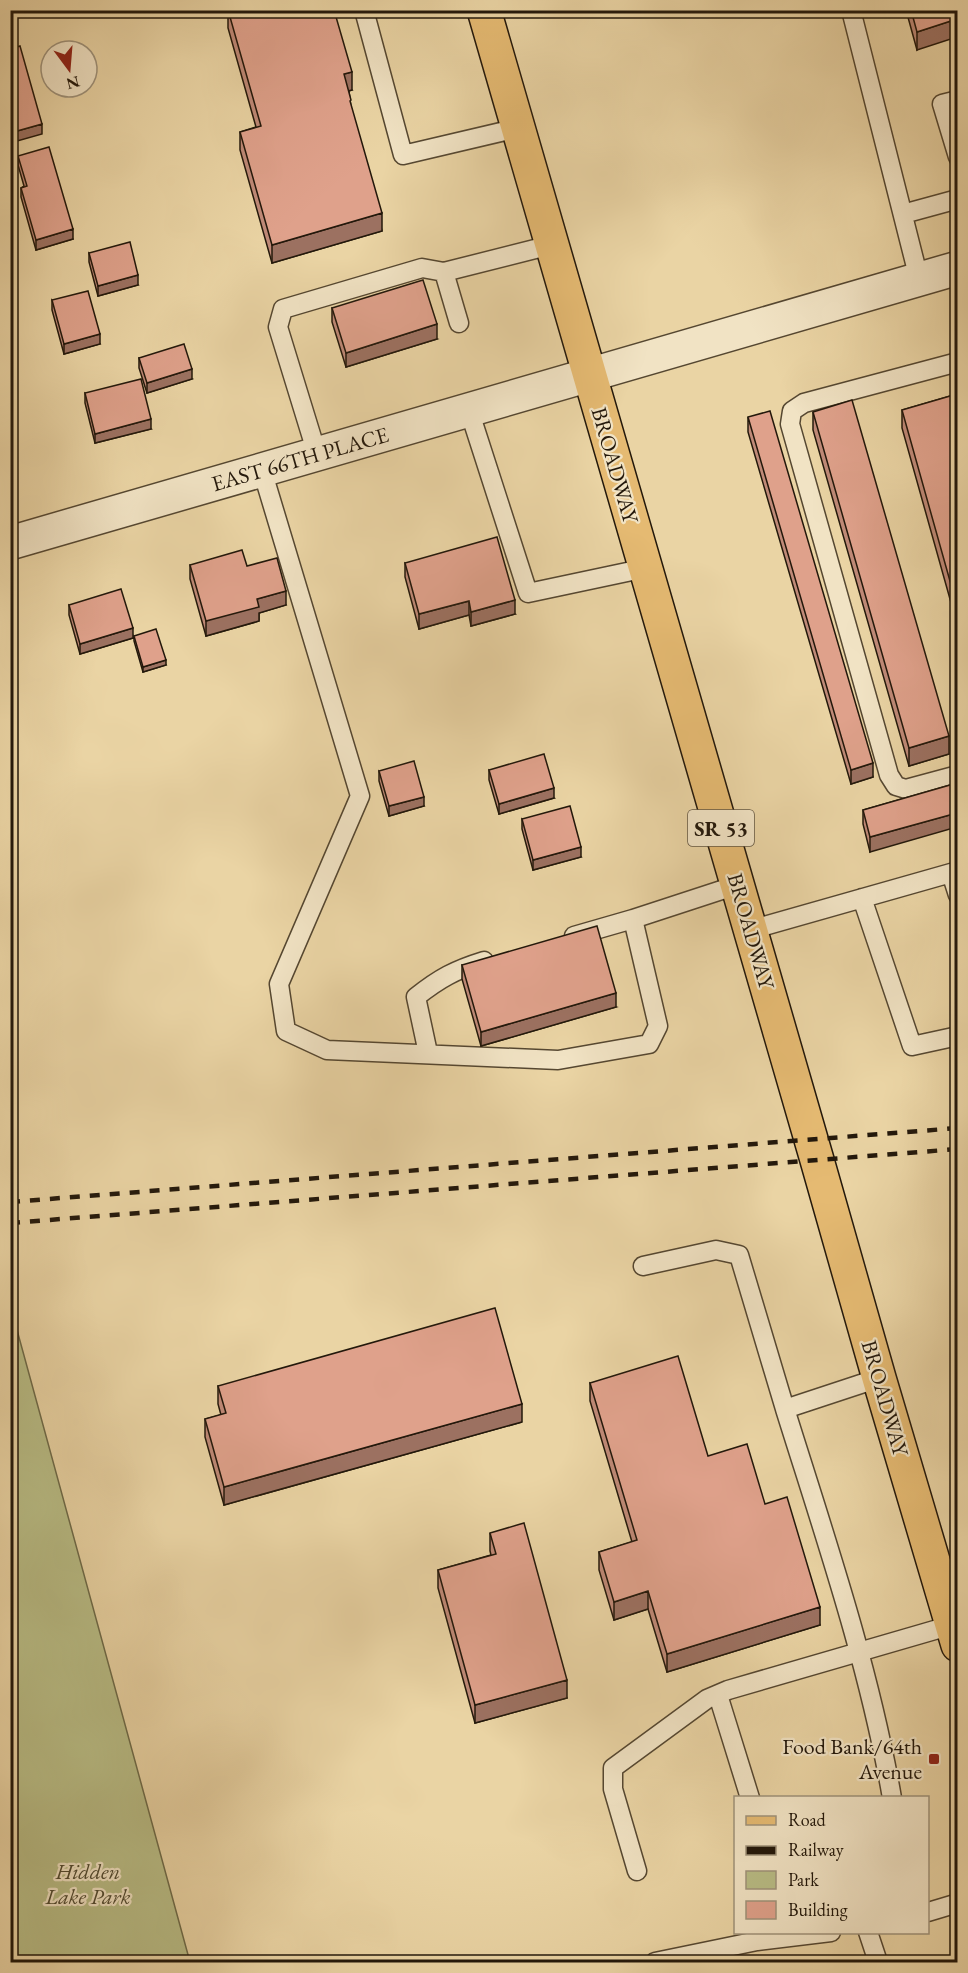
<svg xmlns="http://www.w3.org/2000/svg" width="968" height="1973" font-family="'EB Garamond',serif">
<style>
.green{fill:#b8bc85;stroke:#6e6a48;stroke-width:1.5}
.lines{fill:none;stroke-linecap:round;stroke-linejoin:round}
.lane-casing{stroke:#554731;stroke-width:21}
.street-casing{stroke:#554731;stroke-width:36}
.primary-casing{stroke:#23180b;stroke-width:36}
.lane{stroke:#f1e3c4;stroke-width:18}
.street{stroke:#f1e3c4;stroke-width:33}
.primary{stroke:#e5ba72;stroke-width:33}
.rail{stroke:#23180b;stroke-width:4.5;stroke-dasharray:10 10;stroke-linecap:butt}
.wall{fill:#c08a78;stroke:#23180b;stroke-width:1.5}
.shaded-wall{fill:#9c7161;stroke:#23180b;stroke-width:1.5}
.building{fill:#dfa18b;stroke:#23180b;stroke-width:1.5}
.poi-dot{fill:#8f2418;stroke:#f1e3c4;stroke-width:2}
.labels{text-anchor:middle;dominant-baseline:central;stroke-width:4.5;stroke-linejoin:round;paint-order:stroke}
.shield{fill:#f1e3c4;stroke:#615542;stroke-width:1.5}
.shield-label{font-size:21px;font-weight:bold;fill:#23180b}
.street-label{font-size:22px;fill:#23180b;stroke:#f1e3c4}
.poi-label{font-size:22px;fill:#23180b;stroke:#f1e3c4;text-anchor:end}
.park-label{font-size:22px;font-style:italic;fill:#504930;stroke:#f1e3c4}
</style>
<rect width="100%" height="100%" fill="#ead4a4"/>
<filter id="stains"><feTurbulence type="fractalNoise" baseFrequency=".00333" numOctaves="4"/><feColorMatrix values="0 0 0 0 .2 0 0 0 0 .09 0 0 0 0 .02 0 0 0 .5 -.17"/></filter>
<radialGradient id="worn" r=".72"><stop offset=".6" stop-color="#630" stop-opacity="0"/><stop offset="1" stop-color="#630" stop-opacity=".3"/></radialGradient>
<!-- green -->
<path class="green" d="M10 1308H11L190 1962H11Z"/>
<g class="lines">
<!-- lane casing -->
<g class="lane-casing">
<path id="lane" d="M364 10 403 155 518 128
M851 10 919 279
M958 100 942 104 958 157
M903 214 958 199
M444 272 459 323
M958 362 804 403 792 411 790 424 889 775 896 786 906 789 958 775
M469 410 528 593 646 568
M317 454 278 327 283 309 422 268 444 272 551 245
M262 470 360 796 279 984 286 1031 327 1050 558 1060 649 1044 658 1026 633 919 737 885
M951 873 958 895
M862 898 912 1046 958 1036
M750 930 958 871
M574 936 633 919
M428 1053 416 997C440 978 455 970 484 961
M643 1266 716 1250 739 1255 785 1409
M879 1378 785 1409C825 1537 869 1665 892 1798
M718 1695 750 1798
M637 1871 613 1789V1768L707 1699 728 1690 952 1625
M928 1912 958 1903
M868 1932 878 1962
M655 1962 757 1941 831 1932"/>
</g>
<!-- street casing -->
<g class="street-casing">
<path id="street" d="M10 543 958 268"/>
</g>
<!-- primary casing -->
<g class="primary-casing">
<path id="primary" d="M484 10 817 1160 879 1378 958 1645"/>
</g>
<!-- lane -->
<use href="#lane" class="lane"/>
<!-- street -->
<use href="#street" class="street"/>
<!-- primary -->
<use href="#primary" class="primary"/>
<!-- rail -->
<path class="rail" d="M10 1202 958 1128
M10 1223 958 1149"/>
</g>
<!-- wall -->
<path class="wall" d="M228 10 352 90 349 91 351 107 382 231 272 263 240 150V132L256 127 228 28Z
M906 10H957L917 50Z
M18 156 73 239 36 250 21 197V188L24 186 18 165Z
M89 253 138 285 98 296 89 262Z
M52 300 100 344 64 354 52 310Z
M332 308 437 339 346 367 332 322Z
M139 358 192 379 147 393 139 368Z
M85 393 151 429 95 443 85 403Z
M957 394V624L902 428V410Z
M813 412 949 754 909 766 813 430Z
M748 417 873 777 851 784 748 432Z
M405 563 515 614 471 626 469 615 419 629 405 577Z
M190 565 247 566 286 605 259 613V621L206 636 190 579Z
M69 605 133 638 80 654 69 615Z
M134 636 166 665 143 672 134 641Z
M489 770 554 798 499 814 489 780Z
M379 771 424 806 389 816 379 781Z
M957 783 870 852 863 824V810Z
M522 819 581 857 533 870 522 829Z
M462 965 616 1007 481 1046 462 979Z
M590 1383 708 1456 765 1504 820 1625 667 1672 648 1609 614 1620 599 1570V1552L632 1542 590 1401Z
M218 1386 522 1422 224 1505 205 1437V1419L221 1415 218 1404Z
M490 1533 567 1698 475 1723 438 1588V1570L491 1555 490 1551Z"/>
<!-- shaded-wall -->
<path class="shaded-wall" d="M957 19V37L917 50V32Z
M352 72V90L344 92V74Z
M42 124V134L10 143V133Z
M382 213V231L272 263V245Z
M73 229V239L36 250V240Z
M138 275V285L98 296V286Z
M437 324V339L346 367V353Z
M100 334V344L64 354V344Z
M192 369V379L147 393V383Z
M151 419V429L95 443V434Z
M286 591V605L259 613V621L206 636V621L257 599Z
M515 600V614L471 626V612Z
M469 601V615L419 629V614Z
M133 628V638L80 654V644Z
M166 660V665L143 672V667Z
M949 736V754L909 766V748Z
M873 763V777L851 784V770Z
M554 788V798L499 814V804Z
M424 797V806L389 816V806Z
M957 813V827L870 852V837Z
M581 847V857L533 870V860Z
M616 993V1007L481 1046V1032Z
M522 1404V1422L224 1505V1487Z
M648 1591V1609L614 1620V1602Z
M820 1607V1625L667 1672V1654Z
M567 1680V1698L475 1723V1705Z"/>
<!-- building -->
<path class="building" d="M228 10H325L326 12 334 10 352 72 344 74 351 100 350 101 382 213 272 245 240 132 261 126Z
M911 10H957V19L917 32Z
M20 46 42 124 10 133V49Z
M49 147 73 229 36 240 21 188 27 186 18 156Z
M130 242 138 275 98 286 89 253Z
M423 280 437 324 346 353 332 308Z
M88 291 100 334 64 344 52 300Z
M184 344 192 369 147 383 139 358Z
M141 379 151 419 95 434 85 393Z
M957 394V606L902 410Z
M852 400 949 736 909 748 813 412Z
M770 411 873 763 851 770 748 417Z
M497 537 515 600 471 612 469 601 419 614 405 563Z
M242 550 247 566 277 558 286 591 257 599 259 607 206 621 190 565Z
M121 589 133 628 80 644 69 605Z
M156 629 166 660 143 667 134 636Z
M544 754 554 788 499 804 489 770Z
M414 761 424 797 389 806 379 771Z
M957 783V813L870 837 863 810Z
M570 806 581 847 533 860 522 819Z
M597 926 616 993 481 1032 462 965Z
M495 1308 522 1404 224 1487 205 1419 226 1413 218 1386Z
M678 1356 708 1456 747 1444 765 1504 787 1497 820 1607 667 1654 648 1591 614 1602 599 1552 637 1540 590 1383Z
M524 1523 567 1680 475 1705 438 1570 496 1554 490 1533Z"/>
<!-- markers -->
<rect class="poi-dot" x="928" y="1753" width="12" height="12" rx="3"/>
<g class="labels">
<!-- shield labels -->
<rect class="shield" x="688" y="810" width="66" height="36" rx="4.5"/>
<g class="shield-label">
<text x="721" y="828">SR 53</text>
</g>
<!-- street labels -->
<g class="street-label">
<text transform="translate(300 459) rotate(-16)">EAST 66TH PLACE</text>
<text transform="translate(615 465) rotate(74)">BROADWAY</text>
<text transform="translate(751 931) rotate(74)">BROADWAY</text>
<text transform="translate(885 1398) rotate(74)">BROADWAY</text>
</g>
<!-- poi labels -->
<g class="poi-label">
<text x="922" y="1746">Food Bank/64th<tspan x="922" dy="25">Avenue</tspan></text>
</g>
<!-- park labels -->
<g class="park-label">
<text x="88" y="1871">Hidden<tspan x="88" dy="25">Lake Park</tspan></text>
</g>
</g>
<!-- margin -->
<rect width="968" height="1973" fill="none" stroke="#ead4a4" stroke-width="36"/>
<rect x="12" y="12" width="944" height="1949" fill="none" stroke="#23180b" stroke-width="3"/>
<rect x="18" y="18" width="932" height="1937" fill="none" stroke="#23180b" stroke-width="1.5"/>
<!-- legend -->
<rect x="734" y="1796" width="195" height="138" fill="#f1e3c4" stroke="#9f927a" stroke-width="1.5"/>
<rect x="746" y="1816" width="30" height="9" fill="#e5ba72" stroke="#9f927a" stroke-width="1.5"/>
<text x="788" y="1826" font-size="18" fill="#23180b">Road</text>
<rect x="746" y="1846" width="30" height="9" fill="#23180b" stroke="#9f927a" stroke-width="1.5"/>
<text x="788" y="1856" font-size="18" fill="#23180b">Railway</text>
<rect x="746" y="1871" width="30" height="18" fill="#b8bc85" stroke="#9f927a" stroke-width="1.5"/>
<text x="788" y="1886" font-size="18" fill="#23180b">Park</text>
<rect x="746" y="1901" width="30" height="18" fill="#dfa18b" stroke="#9f927a" stroke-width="1.5"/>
<text x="788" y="1916" font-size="18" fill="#23180b">Building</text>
<!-- north arrow -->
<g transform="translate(69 69) rotate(164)"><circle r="28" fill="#f1e3c4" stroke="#9f927a" stroke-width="1.5"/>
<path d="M0-4.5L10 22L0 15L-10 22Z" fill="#8f2418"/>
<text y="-9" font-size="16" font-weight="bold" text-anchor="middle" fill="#23180b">N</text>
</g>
<rect width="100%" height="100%" filter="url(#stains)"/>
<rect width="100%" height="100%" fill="url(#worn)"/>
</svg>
